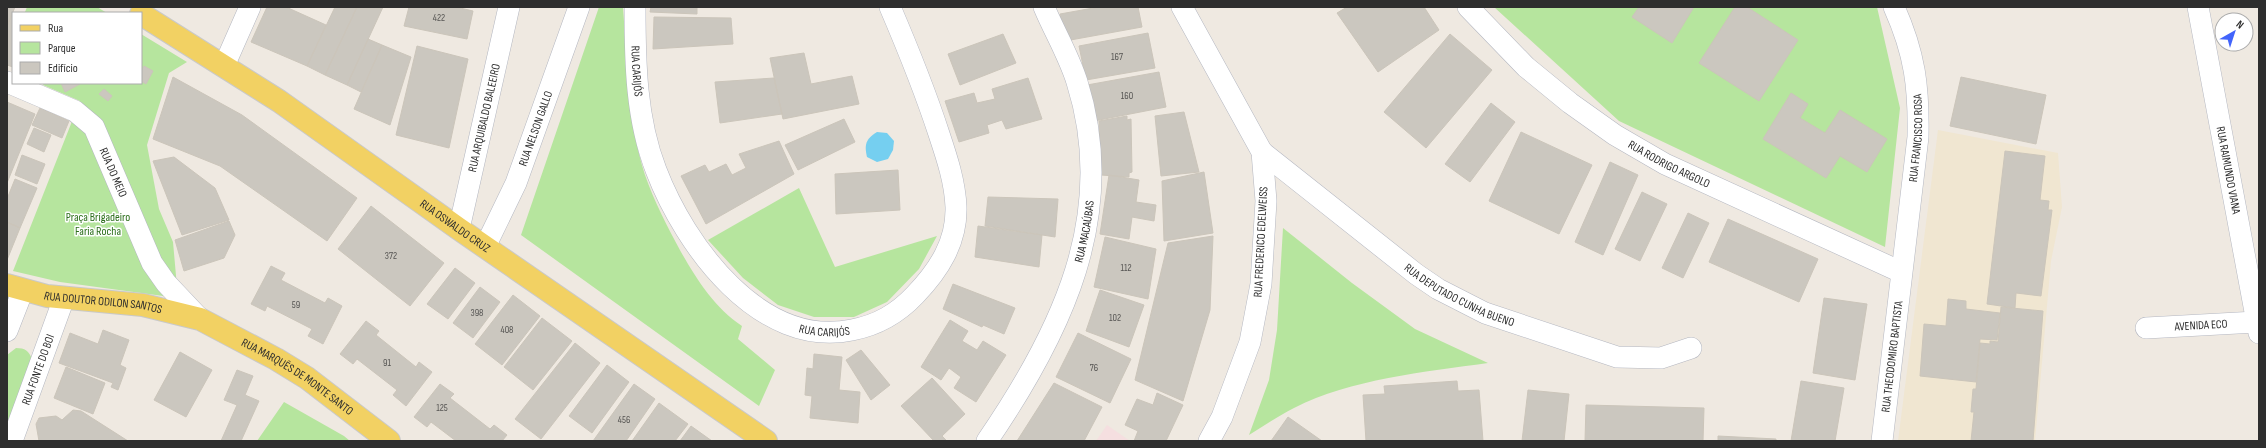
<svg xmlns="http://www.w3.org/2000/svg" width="2266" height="448" font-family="'Sofia Sans Condensed',sans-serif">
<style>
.education{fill:#f0e6d1}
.medical{fill:#f5dfe0}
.green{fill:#b6e59e}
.water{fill:#75cff0}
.building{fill:#cbc7bf;stroke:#cbc5ba}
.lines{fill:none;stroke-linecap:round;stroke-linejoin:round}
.street-casing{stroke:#b4b7c1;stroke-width:22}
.primary-casing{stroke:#c9c9c9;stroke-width:24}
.street{stroke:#fff;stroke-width:21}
.primary{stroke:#f2d163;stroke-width:22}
.labels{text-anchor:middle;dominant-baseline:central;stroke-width:3;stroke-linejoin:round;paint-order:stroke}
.number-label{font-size:10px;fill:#555452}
.street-label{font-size:12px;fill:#2e2e2e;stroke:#fff}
.park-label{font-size:12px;fill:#2c6e1b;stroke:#fff}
</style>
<rect width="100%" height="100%" fill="#efe9e1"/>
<!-- education -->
<path class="education" d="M1938 130 2058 153 2062 207 2051 261 2035 441H1898Z"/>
<!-- medical -->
<path class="medical" d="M1107 425 1130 441H1096Z"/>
<!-- green -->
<path class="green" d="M27 7H97L107 13H28L25 12Z
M599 7H623C627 62 628 122 645 175 654 201 668 228 681 252 697 280 715 308 742 326L738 339 775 370 759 406 521 235Z
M1494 7H1877L1900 108 1885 247 1619 121Z
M141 34 187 62 169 73 147 145 159 209 173 242 178 298 60 282 13 271 80 101 43 85 44 83H141Z
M799 188 835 267 937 236 919 269 887 302 854 317H814L778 305 743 278 708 240Z
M1283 228 1352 283 1415 329 1488 363C1424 372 1351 379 1294 408 1278 416 1264 426 1249 435L1269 380 1277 330Z
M16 348C25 348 29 351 32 359L7 434V355Z
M284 402 344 436 350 441H257Z"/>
<!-- water -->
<path class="water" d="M877 132 887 133 894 141 893 150 888 159 877 162 867 157C864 144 866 139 877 132Z"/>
<!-- building -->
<path class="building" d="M7 7H15L7 26Z
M267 7H286L326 25 307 66 251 42Z
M335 7H357L325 75 307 66Z
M357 7H383L347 85 325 75Z
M409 7H456L473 11 467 39 404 26Z
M651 7H697V14L650 12Z
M1099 7H1138L1142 27 1065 41 1060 14Z
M1347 7H1424L1439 30 1378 72 1337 13Z
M1639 7H1694L1672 43 1632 17Z
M1735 7H1747L1798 40 1759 101 1699 63Z
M12 14H13V67L7 65V26Z
M654 17 731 18 733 44 653 49Z
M1148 33 1155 68 1086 80 1079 46Z
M1003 34 1016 63 960 85 948 54Z
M1450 34 1492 70 1426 148 1384 112Z
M368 39 382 45 361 92 347 85Z
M382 45 411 57 390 125 354 109Z
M417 46 468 59 449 148 396 135Z
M804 53 811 84 852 76 859 104 783 119 770 58Z
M144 66 153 71 146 84 141 81V71Z
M1159 72 1166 107 1094 121 1087 85Z
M173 77 242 115 357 198 327 241 220 166 153 139Z
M1961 77 2046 95 2036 144 1950 126Z
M774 78 782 114 720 123 715 82Z
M1028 78 1042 119 1006 129 1002 120 987 125 989 133 959 142 945 101 974 93 977 103 995 99 992 89Z
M61 83H79L80 84 65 92Z
M104 89 112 96 108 101 99 94Z
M1791 93 1808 104 1800 118 1825 133 1840 110 1887 139 1867 172 1840 156 1826 178 1763 139Z
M7 102 35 114 7 183Z
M1491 103 1515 122 1470 182 1445 164Z
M40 108 69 121 62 138 32 125Z
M1184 112 1199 172 1161 176 1155 116Z
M1127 116V120L1131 119 1132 172 1129 173V177L1101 175 1099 121Z
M844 119 855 142 798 170 785 145Z
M34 128 51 135 44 152 27 144Z
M1521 132 1592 165 1559 234 1489 201Z
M779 141 794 174 706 224 681 176 705 165 709 172 726 164 732 175 746 168 739 154Z
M2005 151 2045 156 2040 200 2049 201 2048 210H2052L2041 296 2016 293 2015 308 1987 304Z
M22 155 45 164 37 184 15 175Z
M174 157 215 188 229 220 182 235 153 161Z
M1610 162 1638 175 1603 255 1575 242Z
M898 170 900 210 836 214 835 174Z
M1204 172 1213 233 1164 241 1162 181Z
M1109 175 1139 180 1136 202 1156 205 1154 221 1132 217 1129 239 1100 234Z
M15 179 37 188 20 228 7 222V199Z
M1642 192 1667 204 1640 261 1615 249Z
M988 197 1058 199 1055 237 985 226Z
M371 206 444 263 410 306 338 249Z
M1688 213 1709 223 1683 278 1662 268Z
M1728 219 1818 259 1799 302 1709 262Z
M229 221 235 235 224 258 184 271 175 240Z
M7 222 20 228 7 260Z
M978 226 1042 235 1039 267 975 257Z
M1213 236 1210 310 1183 401 1135 380 1168 243Z
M1105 237 1156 249 1148 299 1094 287Z
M271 266 285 273 281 280 325 303 328 298 342 306 323 344 308 336 312 329 267 306 265 311 251 304Z
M455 268 475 283 448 319 427 304Z
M953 284 1015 308 1004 334 983 325 982 327 943 309Z
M480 287 500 302 473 338 453 323Z
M1100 290 1144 305 1129 347 1086 331Z
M513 295 540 316 502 365 475 344Z
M1824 298 1867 304 1855 380 1813 373Z
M1948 299 1966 301V309L2000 313 1997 340 1980 339 1976 382 1920 376 1924 324 1946 326Z
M2001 307 2043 311 2033 441H1971L1974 412H1971L1973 389H1976L1980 343 1990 344V341L1998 342Z
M542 318 572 341 533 390 504 367Z
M950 320 968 331 962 341 977 350 983 341 1006 355 976 402 954 388 961 377 949 368 941 380 921 367Z
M366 321 379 331 376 335 416 367 419 362 432 372 406 406 393 395 397 390 357 359 353 364 340 354Z
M103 330 129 340 120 365 126 368 118 390 111 387 113 383 59 363 70 333 98 344Z
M1078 333 1131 359 1110 403 1056 377Z
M575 343 600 363 541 439 515 419Z
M861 350 890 385 871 400 846 360Z
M180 352 212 370 186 417 154 400Z
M814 354 842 357 839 390 860 392 858 423 810 418 812 396 805 395 807 368 813 369Z
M607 365 629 382 592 433 569 416Z
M66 367 105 383 93 414 54 398Z
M237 370 253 376 245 395 259 401 241 441H221L237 405 224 400Z
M932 378 965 414 942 436 947 441H934L901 406Z
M1457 381 1458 391 1479 390 1483 441H1366L1363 395 1385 394 1384 386Z
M1801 381 1844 388 1835 441H1791Z
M1054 383 1102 407 1084 441H1017Z
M440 384 454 394 450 398 490 429 494 425 507 435 502 441H456L431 422 427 427 414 417Z
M634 384 655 399 626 441H593Z
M1528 390 1569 394 1564 441H1522Z
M1157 393 1183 405 1166 441H1134L1138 431 1125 425 1137 399 1153 405Z
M659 403 688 424 675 441H632Z
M1586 405 1704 408 1703 441H1585Z
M73 410 81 411 128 441H39L36 424 39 418 56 416 62 420Z
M1288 417 1322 441H1271Z
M691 426 712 441H680Z
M1718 436 1776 439V441H1718Z"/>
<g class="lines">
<!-- street casing -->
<g class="street-casing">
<g id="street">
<path id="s1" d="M635 7C635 62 636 119 656 170 685 246 760 349 852 330 878 325 897 314 915 295 939 270 957 242 956 207 955 182 947 158 939 134 925 91 908 49 890 7"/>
<path d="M1182 7 1262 152 1266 201 1261 284 1250 342 1222 417 1209 441"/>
<path id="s2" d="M1468 7 1526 67 1570 103 1615 135 1665 164 1901 272"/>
<path id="s3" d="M2198 7 2259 333"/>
<path d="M224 66 250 7"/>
<path id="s4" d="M7 82 75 111 94 127 152 263 166 283 200 319"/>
<path id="s5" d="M1262 152 1416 274 1438 289 1485 313 1617 357 1661 358 1691 348"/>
<path id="s6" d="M459 229 509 7"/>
<path id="s7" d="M485 247 516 183 579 7"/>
<path id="s8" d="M2146 328 2256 322"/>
<path d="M7 331 23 290"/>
<path id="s9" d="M12 441 64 298"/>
<path id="s10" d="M987 441C1061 333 1119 215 1077 82 1069 56 1054 31 1044 7"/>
<path id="s11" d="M1882 441 1918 137C1919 87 1915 54 1894 7"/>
</g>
</g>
<!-- primary casing -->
<g class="primary-casing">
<g id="primary">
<path id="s12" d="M141 14 279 101 459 229 766 441"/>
<path id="s13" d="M7 285 47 296 143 305 200 319 276 359 307 378 389 441"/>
</g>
</g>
<!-- street -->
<use href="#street" class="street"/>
<!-- primary -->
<use href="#primary" class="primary"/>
</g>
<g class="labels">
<!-- number labels -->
<g class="number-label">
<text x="439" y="18">422</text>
<text x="1117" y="57">167</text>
<text x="1127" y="96">160</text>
<text x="391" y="256">372</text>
<text x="1126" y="268">112</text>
<text x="296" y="305">59</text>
<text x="477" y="313">398</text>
<text x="1115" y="318">102</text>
<text x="507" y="330">408</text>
<text x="387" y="363">91</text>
<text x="1094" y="368">76</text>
<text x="442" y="408">125</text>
<text x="624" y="420">456</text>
</g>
<!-- street labels -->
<g class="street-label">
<text stroke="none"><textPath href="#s1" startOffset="64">RUA CARIJÓS</textPath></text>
<text stroke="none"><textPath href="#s6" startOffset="114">RUA ARQUIBALDO BALEEIRO</textPath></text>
<text stroke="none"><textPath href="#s7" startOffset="129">RUA NELSON GALLO</textPath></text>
<text stroke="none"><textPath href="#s11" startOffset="305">RUA FRANCISCO ROSA</textPath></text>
<text stroke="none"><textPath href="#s2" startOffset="257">RUA RODRIGO ARGOLO</textPath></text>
<text stroke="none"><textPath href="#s3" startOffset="166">RUA RAIMUNDO VIANA</textPath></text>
<text stroke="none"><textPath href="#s4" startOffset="148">RUA DO MEIO</textPath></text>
<text stroke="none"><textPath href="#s12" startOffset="379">RUA OSWALDO CRUZ</textPath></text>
<text stroke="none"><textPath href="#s10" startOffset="233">RUA MACAÚBAS</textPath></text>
<text transform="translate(1261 242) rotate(-87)">RUA FREDERICO EDELWEISS</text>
<text stroke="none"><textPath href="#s5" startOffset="245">RUA DEPUTADO CUNHA BUENO</textPath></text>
<text stroke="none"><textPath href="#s13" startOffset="98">RUA DOUTOR ODILON SANTOS</textPath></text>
<text stroke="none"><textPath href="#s8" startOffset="55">AVENIDA ECO</textPath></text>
<text stroke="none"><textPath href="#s1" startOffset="411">RUA CARIJÓS</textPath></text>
<text stroke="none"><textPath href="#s11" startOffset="85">RUA THEODOMIRO BAPTISTA</textPath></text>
<text stroke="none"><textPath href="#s9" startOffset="76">RUA FONTE DO BOI</textPath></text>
<text stroke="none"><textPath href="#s13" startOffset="310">RUA MARQUÊS DE MONTE SANTO</textPath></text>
</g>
<!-- park labels -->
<g class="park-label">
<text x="98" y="217">Praça Brigadeiro<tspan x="98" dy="14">Faria Rocha</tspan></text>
</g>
</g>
<!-- border -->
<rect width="2266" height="448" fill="none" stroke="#2e2e2e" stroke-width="16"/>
<!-- legend -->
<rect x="12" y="12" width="130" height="72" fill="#ffffff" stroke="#ababab"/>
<rect x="20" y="25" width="20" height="6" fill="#f2d163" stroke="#ababab"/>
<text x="48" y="32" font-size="12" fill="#2e2e2e">Rua</text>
<rect x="20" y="42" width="20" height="12" fill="#b6e59e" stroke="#ababab"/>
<text x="48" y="52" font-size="12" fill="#2e2e2e">Parque</text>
<rect x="20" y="62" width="20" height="12" fill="#cbc7bf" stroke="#ababab"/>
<text x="48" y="72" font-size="12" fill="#2e2e2e">Edifício</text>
<!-- north arrow -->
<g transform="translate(2234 32) rotate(39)"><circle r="19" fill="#ffffff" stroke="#ababab"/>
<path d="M0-3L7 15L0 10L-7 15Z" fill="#4264fb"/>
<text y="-6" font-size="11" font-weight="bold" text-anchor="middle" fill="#2e2e2e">N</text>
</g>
</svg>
